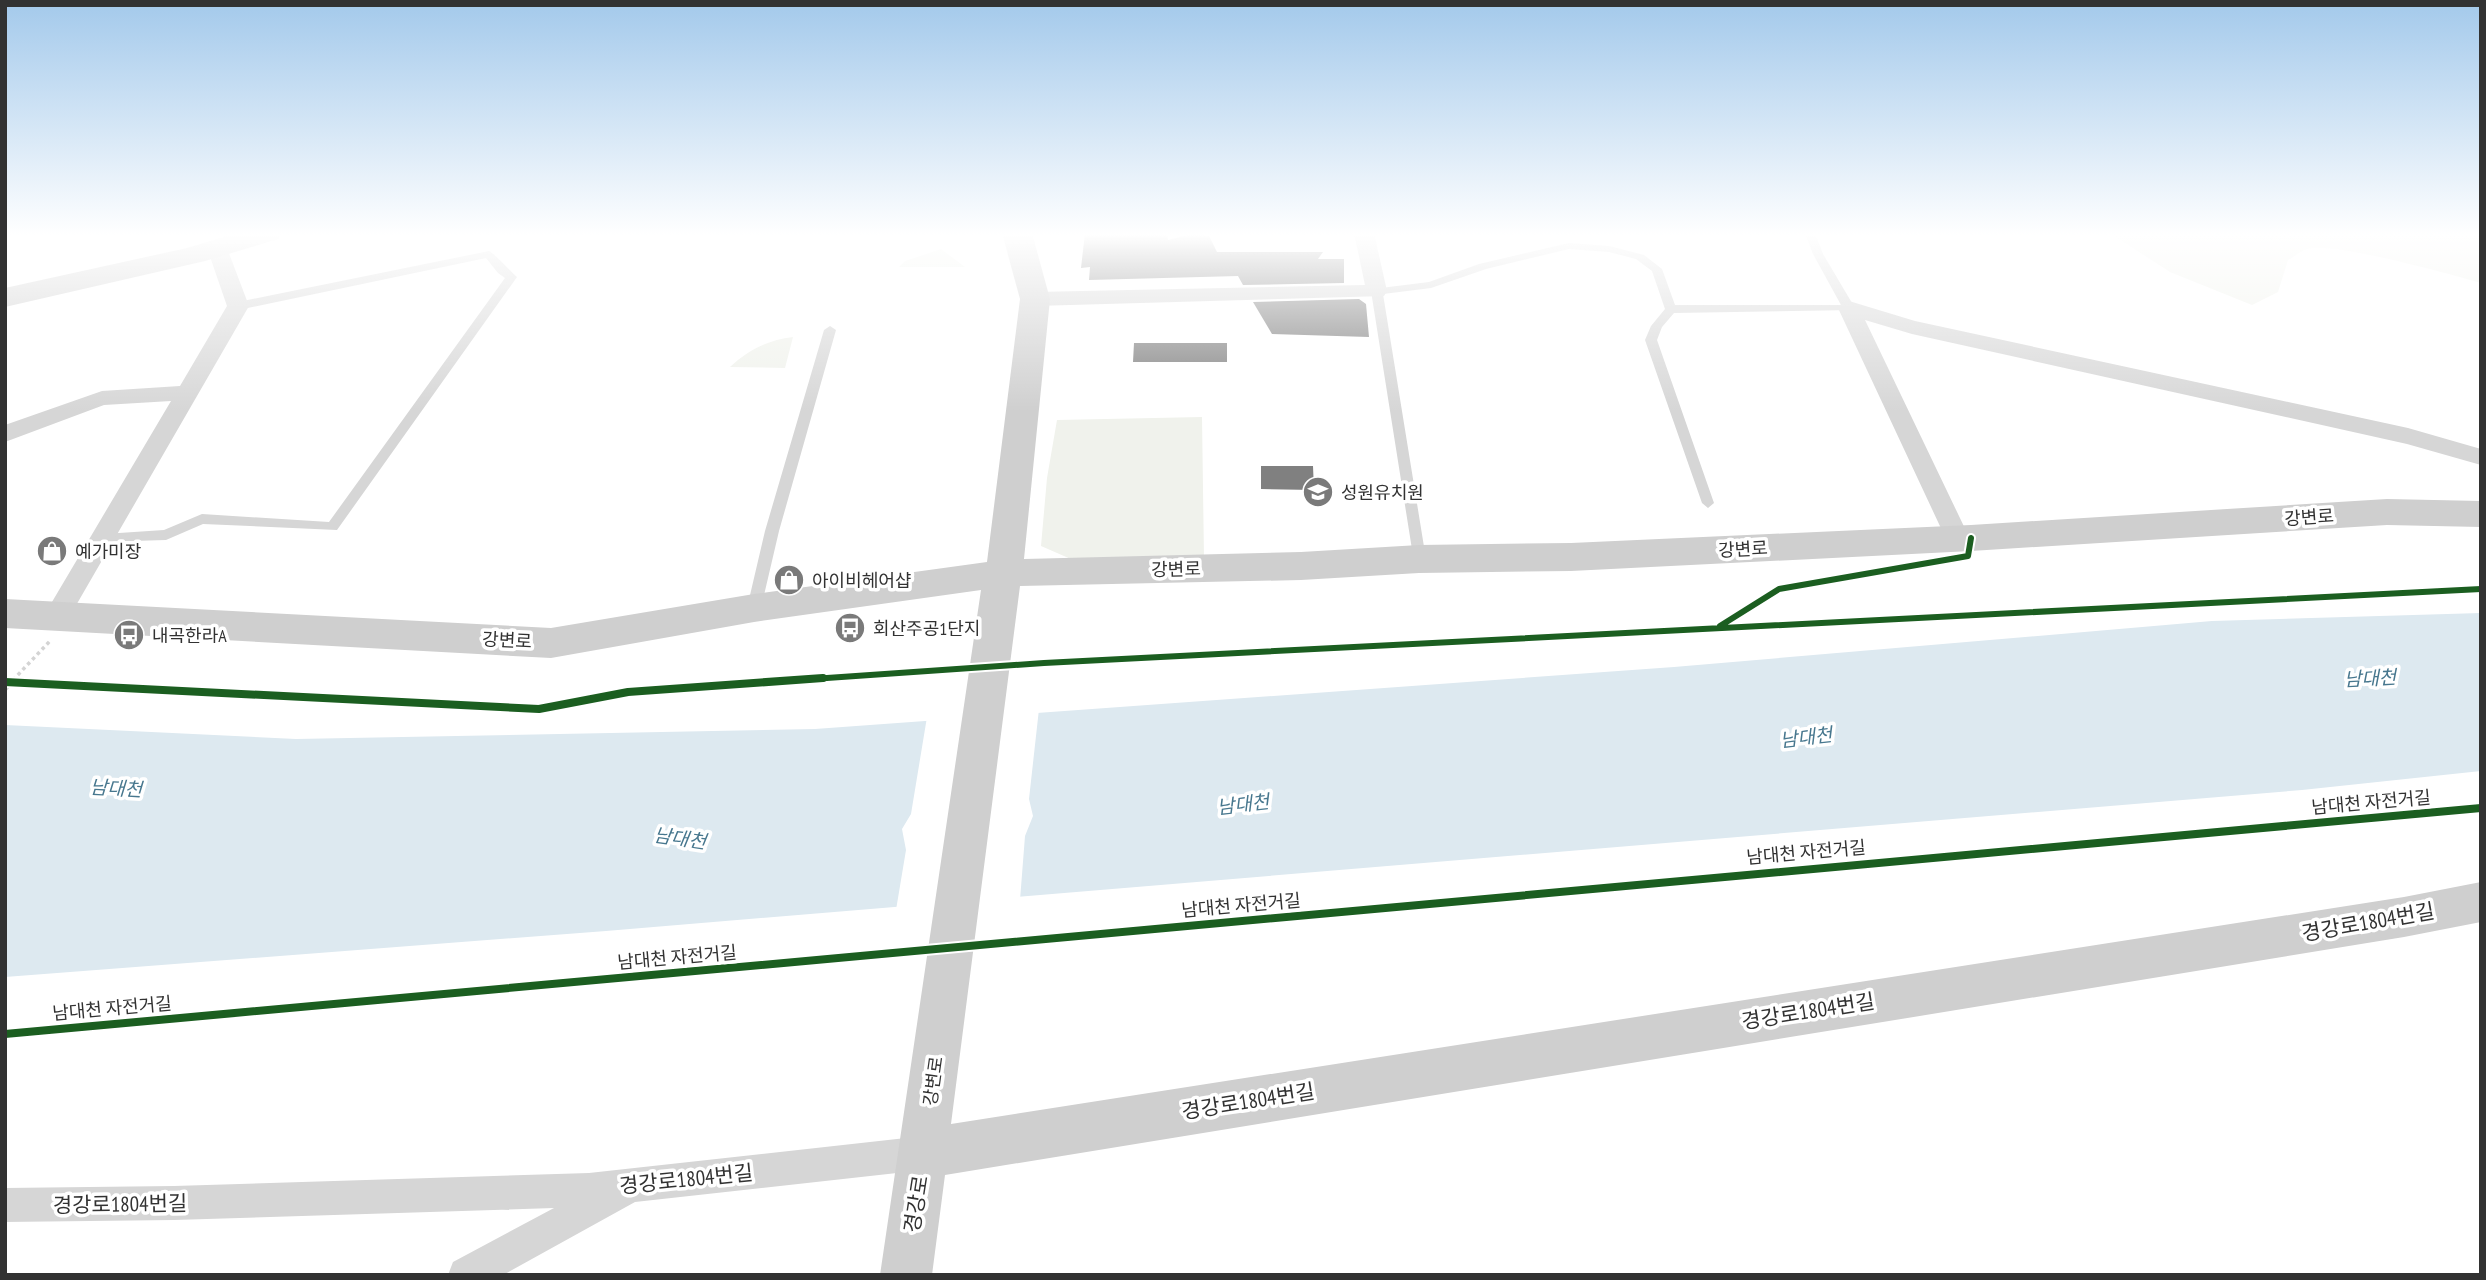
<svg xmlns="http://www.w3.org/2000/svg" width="2486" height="1280" font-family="'PT Sans Narrow','Noto Sans KR',sans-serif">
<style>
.green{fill:#f0f2ec}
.water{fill:#dde9f0}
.pier{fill:#fff}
.building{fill:#808080}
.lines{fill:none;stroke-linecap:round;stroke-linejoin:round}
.path-far1{stroke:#d4d4d4;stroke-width:3.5;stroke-dasharray:3.5 3.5;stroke-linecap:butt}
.path{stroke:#d4d4d4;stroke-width:5;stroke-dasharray:4.5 4.5;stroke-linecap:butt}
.lane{fill:#d6d6d6;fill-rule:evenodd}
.street{fill:#d6d6d6;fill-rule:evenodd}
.secondary{fill:#cfcfcf;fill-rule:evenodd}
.cycleway-far1-casing{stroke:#fff;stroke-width:10}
.cycleway-casing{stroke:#fff;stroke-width:12}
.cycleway-far1{stroke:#1b5e20;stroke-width:6}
.cycleway{stroke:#1b5e20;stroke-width:8}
.labels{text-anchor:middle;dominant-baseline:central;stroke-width:7;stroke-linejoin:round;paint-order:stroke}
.poi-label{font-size:18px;fill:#323232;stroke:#fff;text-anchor:start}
.street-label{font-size:18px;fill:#323232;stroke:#fff}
.water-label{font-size:19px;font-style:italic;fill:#47778e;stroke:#fff}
.near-street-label{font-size:21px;fill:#323232;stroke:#fff}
</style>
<rect width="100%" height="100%" fill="#fff"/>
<!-- green -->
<path class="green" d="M2110 233H2481V283C2450 274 2331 241 2307 249 2300 251 2294 257 2288 260L2278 292 2252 305 2170 272Z
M941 249 965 267H899L905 261Z
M793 337 785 368 730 367C748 350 768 340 793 337Z
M1202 417 1204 559 1080 563 1041 546 1047 478 1057 420Z"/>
<!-- water -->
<path class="water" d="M2481 613V771L2302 790 606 931 5 977V725L296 739 815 729 1674 667 2212 621Z"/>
<!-- pier -->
<path class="pier" d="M1039 709 1029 799 1033 816 1025 836 1020 900 896 910 906 850 902 829 911 814 927 717Z"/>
<!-- building -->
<path class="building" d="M1085 233H1167L1168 240 1195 233 1209 236 1217 252H1323L1318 259H1344V283L1243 285 1238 276 1089 280 1090 267 1081 268Z
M1359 299 1366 304 1369 337 1272 334 1253 302Z
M1134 343H1227V362H1133Z
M1261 466H1313L1314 490 1261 489Z"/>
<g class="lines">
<!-- path-far1 -->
<path class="path-far1" d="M13 680 50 641"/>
<!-- path -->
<path class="path" d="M5 689 15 678"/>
<!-- lane -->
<path class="lane" d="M1805 233H1815L1823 254 1855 308 1853 310 1674 313 1662 327 1657 340 1714 503 1708 508 1702 503 1645 340 1651 326 1665 309 1652 271 1636 259 1609 252 1569 249 1486 269 1431 288 1383 294 1426 559 1424 562H1414L1371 291 1373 289 1429 282 1479 264 1569 243 1609 246 1644 255 1662 269 1675 305H1841L1813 254Z
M489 251C495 254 510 271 517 277L337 530 203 524 166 540 99 542 97 539 99 536 104 534 164 530 202 514 329 522 505 278 498 273 486 258 238 310 232 306 238 302Z
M830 326 836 330 779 531 761 608 754 613 747 608 765 531 824 330Z"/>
<!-- street -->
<path class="street" d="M1354 233H1374L1387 291 1384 296 1035 306 1028 304 1025 299 1028 294 1035 292 1365 285Z
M217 242 224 244 227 248 249 306 67 621 58 624 49 621 45 614 49 607 171 401 104 405 5 442V425L102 391 180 386 227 306 207 248 210 244Z
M1849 301 1915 321 2408 428 2481 449V465L2407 444 1912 334 1865 320 1970 539 1967 545 1958 548 1949 545 1946 539 1838 308 1842 303Z
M924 1136 936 1141 941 1153 936 1165 924 1170 635 1202 503 1275H448L453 1262 554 1208 174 1220 5 1222V1188L174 1186 589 1173Z"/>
<!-- secondary -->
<path class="secondary" d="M237 233H283L278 239 205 261 5 307V288L187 248Z
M1002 233H1032L1050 299 1024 559 1301 552 1419 545 1571 543 1971 525 2387 499 2481 501V527L2387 525 1971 551 1571 571 1419 573 1301 580 1020 586 951 1124 2404 897 2481 882V922L2404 937 945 1175 932 1275H880L981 590 754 622 551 658 5 628V599L551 628 754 594 987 562 1020 299Z"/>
<!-- cycleway-far1 casing -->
<g class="cycleway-far1-casing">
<path id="cycleway-far1" d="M1720 626 1779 589 1968 556 1971 538
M798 680 1044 663 2481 589"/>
</g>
<!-- cycleway casing -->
<g class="cycleway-casing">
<path id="cycleway" d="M5 682 539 709 628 692 823 678
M5 1034 2481 808"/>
</g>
<!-- cycleway-far1 -->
<use href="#cycleway-far1" class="cycleway-far1"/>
<!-- cycleway -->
<use href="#cycleway" class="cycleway"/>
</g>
<!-- sky -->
<linearGradient id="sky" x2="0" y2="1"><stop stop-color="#a3c9eb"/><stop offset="0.57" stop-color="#fff"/><stop offset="1" stop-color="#fff" stop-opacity="0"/></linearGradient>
<rect width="2486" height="412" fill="url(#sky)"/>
<!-- icons -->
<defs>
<g id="school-disc" transform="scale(1.575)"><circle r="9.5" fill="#7a7a7a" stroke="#fff"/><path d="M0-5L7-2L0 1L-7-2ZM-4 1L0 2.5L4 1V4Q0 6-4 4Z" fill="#fff"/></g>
<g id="shop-disc" transform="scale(1.575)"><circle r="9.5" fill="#7a7a7a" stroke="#fff"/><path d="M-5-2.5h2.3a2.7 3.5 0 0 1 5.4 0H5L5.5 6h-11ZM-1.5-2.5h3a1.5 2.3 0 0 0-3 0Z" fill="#fff"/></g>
<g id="bus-disc" transform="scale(1.575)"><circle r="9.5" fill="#7a7a7a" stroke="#fff"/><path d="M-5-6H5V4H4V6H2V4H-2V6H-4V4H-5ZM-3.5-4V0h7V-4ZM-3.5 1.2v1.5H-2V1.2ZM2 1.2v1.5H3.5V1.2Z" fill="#fff"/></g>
</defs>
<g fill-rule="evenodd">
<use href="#school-disc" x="1318" y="492"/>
<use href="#shop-disc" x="52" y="551"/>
<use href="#shop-disc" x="789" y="580"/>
<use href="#bus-disc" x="850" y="628"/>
<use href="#bus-disc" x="129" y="635"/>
</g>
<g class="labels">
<!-- poi labels -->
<g class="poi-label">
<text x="1341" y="492">성원유치원</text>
<text x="75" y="551">예가미장</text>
<text x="812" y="580">아이비헤어샵</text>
<text x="873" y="628">회산주공1단지</text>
<text x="152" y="635">내곡한라A</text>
</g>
<!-- street labels -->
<g class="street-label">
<text transform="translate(2309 517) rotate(-4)">강변로</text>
<text transform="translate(1743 549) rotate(-3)">강변로</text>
<text transform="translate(1176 569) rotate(-1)">강변로</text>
<text transform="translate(507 640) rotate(3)">강변로</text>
<text transform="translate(2371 802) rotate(-5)">남대천 자전거길</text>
<text transform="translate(1806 852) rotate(-5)">남대천 자전거길</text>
<text transform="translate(1241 905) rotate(-5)">남대천 자전거길</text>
<text transform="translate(677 957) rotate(-5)">남대천 자전거길</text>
<text transform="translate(112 1008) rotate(-5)">남대천 자전거길</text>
<text transform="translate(933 1081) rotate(-82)">강변로</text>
</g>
<!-- water labels -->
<g class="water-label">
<text transform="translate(2370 678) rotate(-3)">남대천</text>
<text transform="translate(1806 737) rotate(-7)">남대천</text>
<text transform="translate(116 788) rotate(3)">남대천</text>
<text transform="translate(1243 804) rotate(-7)">남대천</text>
<text transform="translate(680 838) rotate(8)">남대천</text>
</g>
<!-- near-street labels -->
<g class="near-street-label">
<text transform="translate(2368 922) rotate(-10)">경강로1804번길</text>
<text transform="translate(1808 1011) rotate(-9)">경강로1804번길</text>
<text transform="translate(1248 1101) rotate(-9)">경강로1804번길</text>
<text transform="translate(686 1179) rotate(-6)">경강로1804번길</text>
<text transform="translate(120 1204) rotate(-1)">경강로1804번길</text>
<text transform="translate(916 1204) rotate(-81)">경강로</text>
</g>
</g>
<!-- border -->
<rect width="2486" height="1280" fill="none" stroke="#323232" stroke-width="14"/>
</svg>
